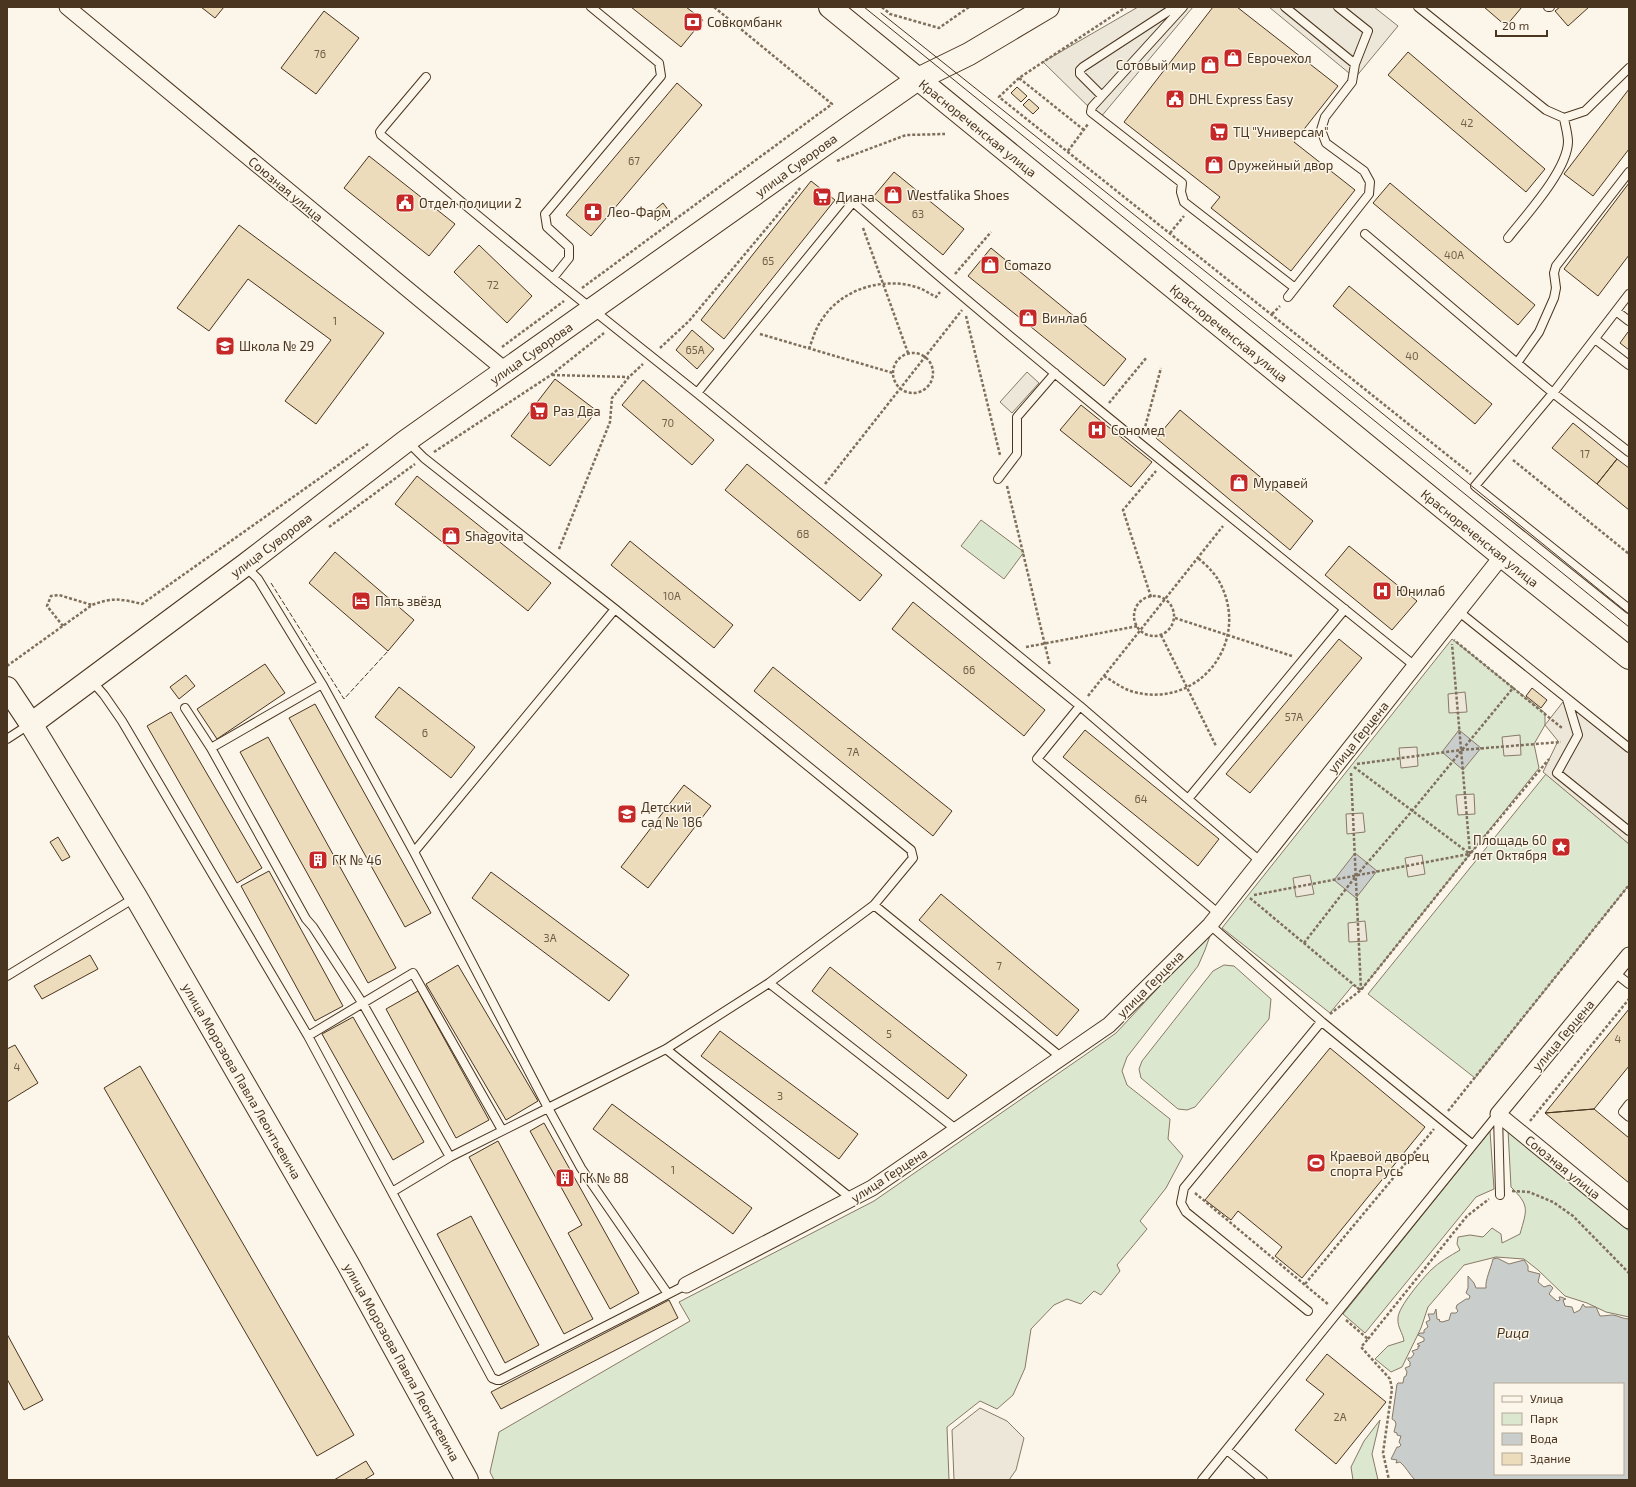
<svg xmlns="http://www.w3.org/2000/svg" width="1636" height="1487" font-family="'Exo 2',sans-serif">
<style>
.green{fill:#dce7d0;stroke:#887966}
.parking{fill:#ede7d9;stroke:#887966}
.water{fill:#c9cecd;stroke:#887966;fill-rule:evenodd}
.building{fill:#ecdcbc;stroke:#4a3520}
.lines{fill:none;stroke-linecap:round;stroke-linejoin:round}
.service-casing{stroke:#4a3520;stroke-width:10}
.minor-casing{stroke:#4a3520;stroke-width:17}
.secondary-casing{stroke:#4a3520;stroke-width:24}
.primary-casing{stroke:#4a3520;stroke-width:24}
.path{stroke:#7f6f5c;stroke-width:2.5;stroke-dasharray:3 2;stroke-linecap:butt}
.service{stroke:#fbf6e9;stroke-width:8}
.minor{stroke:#fbf6e9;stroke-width:15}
.secondary{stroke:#fbf6e9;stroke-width:22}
.primary{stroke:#fbf6e9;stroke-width:22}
.tram{stroke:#4a3520;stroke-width:1}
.fence{stroke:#4a3520;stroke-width:1;stroke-dasharray:5 2;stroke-linecap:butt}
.labels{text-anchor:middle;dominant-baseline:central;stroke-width:3;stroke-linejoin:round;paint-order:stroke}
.number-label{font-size:11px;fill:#725f47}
.poi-label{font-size:13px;fill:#4a3520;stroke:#fbf6e9;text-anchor:start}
.street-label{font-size:13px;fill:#4a3520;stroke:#fbf6e9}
.water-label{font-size:14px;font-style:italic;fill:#4a3520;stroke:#fbf6e9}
</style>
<rect width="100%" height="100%" fill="#fbf6e9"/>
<!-- green -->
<path class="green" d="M981 520 1024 552 1004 579 961 546Z
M1452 639 1545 713V725L1534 744 1539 768 1361 990 1353 985 1330 1013 1222 928Z
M1546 774 1629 844V885L1475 1078 1368 994Z
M1211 933 1205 950 1198 966 1127 1057 1122 1071 1127 1085 1170 1119 1168 1139 1183 1156 1166 1188 1140 1221 1147 1229 1117 1265 1120 1271 1101 1295 1094 1291 1081 1304 1067 1299 1054 1305 1031 1329 1025 1368 1013 1395 997 1409 980 1401 947 1427 949 1480H494L490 1472 499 1432 690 1321 679 1302 874 1201 1085 1055 1116 1033 1199 944Z
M1224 965 1234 966 1271 999 1269 1019 1195 1107 1187 1110 1178 1109 1141 1078 1139 1069 1142 1061 1213 971Z
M1508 1130 1629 1231V1317L1606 1312 1587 1303 1565 1296 1538 1270 1524 1259 1496 1257 1464 1265 1428 1307 1421 1328 1402 1367 1391 1372 1375 1359 1388 1346 1404 1341C1403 1333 1397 1327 1398 1318 1398 1307 1423 1278 1431 1270 1439 1262 1450 1256 1460 1250L1457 1244 1458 1237 1470 1235 1483 1237 1492 1228 1501 1234 1502 1243 1520 1234C1527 1209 1530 1206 1511 1187Z
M1490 1131 1494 1189 1476 1197 1365 1333 1343 1314Z
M1380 1420 1372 1454 1378 1480H1353L1351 1467 1364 1441Z"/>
<!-- parking -->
<path class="parking" d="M1138 7H1193L1100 118 1043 62Z
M1269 7H1374L1398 26 1355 78Z
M1027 372 1039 383 1012 413 1000 402Z
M1465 692 1467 712 1449 713 1448 694Z
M1566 698 1629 748V844L1543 772 1558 741 1545 725Z
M1520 735 1521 755 1504 756 1502 737Z
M1417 747 1418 766 1401 768 1399 748Z
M1474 794 1475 814 1458 815 1456 795Z
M1363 813 1365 832 1347 834 1346 814Z
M1422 855 1425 874 1408 877 1405 858Z
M1310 875 1314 894 1296 897 1293 878Z
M1365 921 1367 941 1349 942 1348 923Z
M980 1408 1007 1421 1024 1438 1016 1470 1009 1480H954L952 1430Z"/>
<!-- water -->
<path class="water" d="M1459 730 1481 748 1463 770 1442 752Z
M1355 853 1377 871 1356 898 1334 880Z
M1497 1258 1509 1264 1524 1260 1528 1266V1271L1540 1274 1538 1282 1544 1287 1550 1285 1553 1288 1549 1294 1557 1301 1560 1300 1559 1297H1561L1566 1299 1563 1300 1565 1306 1572 1307 1574 1313 1580 1310 1583 1304 1585 1307H1596L1600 1316C1605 1316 1609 1315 1613 1315 1619 1316 1623 1319 1629 1319V1480H1415C1409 1474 1406 1467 1400 1462L1396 1463 1397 1460 1391 1459 1397 1447H1399L1401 1445 1399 1442 1401 1436 1397 1435V1433L1394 1432 1396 1424 1395 1421 1392 1419 1397 1384 1398 1383H1403L1404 1377 1406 1376 1407 1372 1405 1368 1410 1366V1362L1408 1360V1358H1411L1414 1354 1412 1351 1418 1349V1346H1420L1417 1344 1424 1341V1338L1418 1335 1420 1333H1424V1330L1428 1327 1426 1322 1430 1320 1428 1314H1434L1436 1309 1437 1319 1440 1320 1439 1321 1442 1322 1449 1320 1451 1313H1456L1458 1311 1456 1308 1457 1305 1466 1299H1469L1470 1296 1466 1293 1468 1288V1276L1474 1283 1476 1288H1486C1485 1280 1491 1268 1493 1259ZM1495 1384H1623V1474H1495Z"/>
<!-- building -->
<path class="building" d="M201 7H224L215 18Z
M631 7H686L703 20 681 47Z
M1213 7H1237L1338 86 1294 142 1355 190 1291 271 1211 208 1220 197 1124 122Z
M1484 7H1522L1506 26Z
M1560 7H1589L1568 26 1555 11Z
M324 11 359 38 316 94 281 68Z
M1408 52 1545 169 1526 192 1388 75Z
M677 83 702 105 591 236 566 215Z
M1017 87 1027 96 1021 102 1011 93Z
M1629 89V149L1593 196 1564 174Z
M1029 99 1039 108 1033 114 1023 105Z
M369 156 455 224 429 256 344 188Z
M894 172 964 229 943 255 873 197Z
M811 181 835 200 724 339 701 320Z
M1390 183 1535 305 1518 325 1373 203Z
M1629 183V255L1598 296 1564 269Z
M663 203 669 211 657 221 651 213Z
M239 225 384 333 316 424 285 401 331 340 248 279 209 331 177 308Z
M479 245 532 296 507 323 454 272Z
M991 248 1126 359 1104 386 968 276Z
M1349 286 1492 404 1475 424 1333 306Z
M692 330 714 349 697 369 676 350Z
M1628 332H1629V350L1620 343Z
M555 379 597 411 550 466 511 436Z
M643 380 714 440 692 465 622 405Z
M1081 405 1152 462 1131 487 1060 430Z
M1180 410 1313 521 1290 550 1156 438Z
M1573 423 1617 459 1597 484 1552 448Z
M1617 459 1629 468V510L1597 484Z
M747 464 882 575 860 601 725 490Z
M417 476 551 583 528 611 395 504Z
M630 541 733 625 714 648 611 565Z
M1349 546 1417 601 1392 630 1325 575Z
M335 552 414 620 388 651 309 583Z
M913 602 1045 710 1024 736 892 629Z
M1339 639 1362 658 1250 793 1226 774Z
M265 664 285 693 217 739 197 709Z
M773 667 952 811 933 836 754 691Z
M186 675 195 686 179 699 170 687Z
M399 687 475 747 451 778 375 717Z
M1532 688 1547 700 1541 708 1526 696Z
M315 704 431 913 405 927 289 718Z
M171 712 262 868 237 883 147 726Z
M1085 730 1219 839 1198 866 1063 757Z
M268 737 396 968 368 983 240 752Z
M684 785 711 806 648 888 621 867Z
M58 837 70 857 62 861 50 842Z
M269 871 343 1006 315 1021 241 886Z
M491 872 629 975 609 1001 472 898Z
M941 894 1079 1010 1057 1036 919 920Z
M90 955 98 969 42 999 34 986Z
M458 965 538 1101 506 1120 426 984Z
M830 967 967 1075 948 1099 812 991Z
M418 991 489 1120 456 1138 386 1009Z
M1629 1009V1066L1594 1109 1545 1113Z
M353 1017 424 1142 393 1160 322 1034Z
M720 1031 858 1134 839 1159 701 1056Z
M15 1045 38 1083 7 1102V1049Z
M1330 1048 1425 1127 1302 1278 1275 1256 1282 1247 1238 1211 1231 1220 1205 1200Z
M140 1066 354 1435 317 1456 104 1088Z
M612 1104 752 1208 733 1234 593 1129Z
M1594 1109 1629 1138V1183L1545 1113Z
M544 1123 639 1293 610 1309 568 1233 582 1225 530 1131Z
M498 1141 593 1319 564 1334 469 1157Z
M471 1216 539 1345 505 1363 437 1234Z
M669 1300 678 1318 501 1409 491 1392Z
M7 1334 43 1400 24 1410 7 1379Z
M1327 1354 1386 1402 1336 1464 1295 1430 1324 1394 1306 1380Z
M366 1461 374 1474 364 1480H334Z"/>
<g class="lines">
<!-- service casing -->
<g class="service-casing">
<path id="service" d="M1183 7 1102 96 1092 107 1091 112 1182 183 1181 192 1184 202 1295 288
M1285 7 1355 64 1352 82 1325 117 1321 130 1326 143 1364 171 1370 182 1369 194 1288 297
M1338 7 1368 31 1355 64
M1418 7 1546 110 1564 118 1585 111 1629 68
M1548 7H1550
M426 77 383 128 380 132 381 135 553 278 569 258V247L547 227 545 214 661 76 659 63 591 7
M1102 96 1080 74V70L1083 67 1175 7
M1629 172 1556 266 1554 273 1556 288 1554 298 1539 332 1517 363 1553 393 1629 294
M1365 234 1517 363
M1508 238C1526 215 1567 171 1568 142 1568 134 1565 125 1564 118
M553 278 697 393 1080 706 1260 861
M1616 311 1629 321
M1595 339 1629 365
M697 393 853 202C1036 362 1226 513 1415 666
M1629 452 1553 393 1475 486 1629 609
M998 479 1017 454V417L1055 373
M245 566 258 579 322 684 414 852 548 1108 666 1049 769 983 874 905 913 858 911 850 615 609 424 458 407 441
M1458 611 1629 748
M91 680 104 695 122 721 308 1036 492 1378 497 1380H500L686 1285
M1567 699 1578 735 1557 773 1629 831
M1080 706 1037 759 1219 914
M185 708 211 748 322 684
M7 739 30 724
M211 748 306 919 313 927 363 1004 450 1157
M1188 799 1345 609
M414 852 615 609
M874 905 1062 1058
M1210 925 1322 1022 1473 1145
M1615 973 1629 984
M7 976 136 897
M769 983 957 1130
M308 1036 413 973 502 1130
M666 1049 852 1199
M1629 1104 1623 1112 1629 1117
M1498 1114 1500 1195
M392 1192 450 1157 548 1108 581 1168 668 1294
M1308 1311 1186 1212 1181 1203 1184 1188 1321 1022
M1227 1450 1263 1480
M1202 1480 1498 1114"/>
</g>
<!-- minor casing -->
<g class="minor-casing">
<path id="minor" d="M67 7 505 370
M1629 955 1498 1114 1629 1221
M686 1285 872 1188 1109 1025 1210 925 1502 556"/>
</g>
<!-- secondary casing -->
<g class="secondary-casing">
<path id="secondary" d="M31 724 245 565 406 441 855 123 918 79 969 54 1048 7"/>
</g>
<!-- primary casing -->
<g class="primary-casing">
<path id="primary" d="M830 7 1502 556 1629 658
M7 688 31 724 136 897 348 1264 467 1480"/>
</g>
<!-- path -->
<path class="path" d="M882 7 890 14 939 28 969 7
M1019 78 999 97 1471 474
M1084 130 1019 78 1126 7
M1068 151 1088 124
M837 161 906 135 945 134
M863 228 908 353
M1170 233 1184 216
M955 274 991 232
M582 288 832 104 714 7
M1272 314 1280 306
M966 316 1000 455
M760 334 893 373
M502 347 564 301
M660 348 689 321 801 187
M809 349C813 338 816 327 823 318 843 288 886 276 919 288 925 290 930 294 936 297L940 292
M893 373a20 20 0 1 1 40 0a20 20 0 1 1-40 0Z
M552 375 629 377
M1109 403 1147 357
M1144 431 1161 368
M434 452 551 375 604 333
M1513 460 1629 554
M825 484 962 310
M1007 486 1050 666
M329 527 415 464
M559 549 610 422 612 398 629 377 643 364
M1134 616a20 20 0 1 1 40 0a20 20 0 1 1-40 0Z
M1151 597 1123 510 1156 471
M1175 618 1292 656
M63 626 47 606 51 596 59 595 92 605
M1161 635 1216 746
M1026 647 1138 626
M7 666 92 605C113 597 121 599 142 604L368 444
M1104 676C1114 682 1123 689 1134 692 1199 709 1251 642 1220 583 1215 573 1206 565 1198 558
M1513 688 1562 728
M1088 696 1223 526
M1357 764 1461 750 1561 742
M1354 767 1470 854 1452 644
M1351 773 1361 990
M1254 895 1469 854
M1250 898 1360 990
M1304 943 1356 876 1412 811 1513 688 1454 640
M1330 1014 1361 990 1470 854 1549 759
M1448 1111 1629 885
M1530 1121 1629 999
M1512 1191 1529 1192 1553 1202 1573 1216 1629 1273
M1195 1193 1329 1305
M1305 1284 1434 1129
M1346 1320 1368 1339 1361 1347 1390 1379 1392 1389 1383 1453 1389 1480
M1368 1339 1467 1216 1489 1199"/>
<!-- service -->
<use href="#service" class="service"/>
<!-- minor -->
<use href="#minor" class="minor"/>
<!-- secondary -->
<use href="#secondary" class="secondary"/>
<!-- primary -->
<use href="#primary" class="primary"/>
<!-- tram -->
<path class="tram" d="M864 7 1629 627
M881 13 1329 370 1629 614"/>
<!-- fence -->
<path class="fence" d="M271 583 344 699 388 651"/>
</g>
<!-- icons -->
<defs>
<g id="bank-square" transform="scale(1)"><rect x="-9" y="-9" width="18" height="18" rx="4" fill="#c62828" stroke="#fbf6e9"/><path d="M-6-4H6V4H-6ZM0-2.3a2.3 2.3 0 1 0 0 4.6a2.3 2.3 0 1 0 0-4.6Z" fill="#fff"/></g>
<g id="shop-square" transform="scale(1)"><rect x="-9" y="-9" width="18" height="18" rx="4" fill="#c62828" stroke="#fbf6e9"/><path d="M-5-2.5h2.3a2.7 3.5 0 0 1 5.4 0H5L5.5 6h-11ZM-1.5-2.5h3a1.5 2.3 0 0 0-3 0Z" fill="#fff"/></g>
<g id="civic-square" transform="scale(1)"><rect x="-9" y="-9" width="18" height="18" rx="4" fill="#c62828" stroke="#fbf6e9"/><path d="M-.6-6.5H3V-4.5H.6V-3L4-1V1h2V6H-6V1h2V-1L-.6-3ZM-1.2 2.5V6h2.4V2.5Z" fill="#fff"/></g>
<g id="supermarket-square" transform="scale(1)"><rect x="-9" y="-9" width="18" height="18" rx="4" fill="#c62828" stroke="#fbf6e9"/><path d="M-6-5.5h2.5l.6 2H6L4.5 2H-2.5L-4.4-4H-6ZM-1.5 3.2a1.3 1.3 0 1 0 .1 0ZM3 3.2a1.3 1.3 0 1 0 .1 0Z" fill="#fff"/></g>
<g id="pharmacy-square" transform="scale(1)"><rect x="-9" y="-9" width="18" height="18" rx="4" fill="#c62828" stroke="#fbf6e9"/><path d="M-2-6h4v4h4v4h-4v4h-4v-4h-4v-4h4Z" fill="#fff"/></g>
<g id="school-square" transform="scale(1)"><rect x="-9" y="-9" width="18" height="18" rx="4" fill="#c62828" stroke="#fbf6e9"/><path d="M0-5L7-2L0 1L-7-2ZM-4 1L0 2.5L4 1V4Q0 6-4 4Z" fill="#fff"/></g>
<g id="hospital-square" transform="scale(1)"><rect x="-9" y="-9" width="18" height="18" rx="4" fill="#c62828" stroke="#fbf6e9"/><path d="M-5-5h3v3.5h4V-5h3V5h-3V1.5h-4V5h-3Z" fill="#fff"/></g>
<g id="hotel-square" transform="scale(1)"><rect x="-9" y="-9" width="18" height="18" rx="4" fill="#c62828" stroke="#fbf6e9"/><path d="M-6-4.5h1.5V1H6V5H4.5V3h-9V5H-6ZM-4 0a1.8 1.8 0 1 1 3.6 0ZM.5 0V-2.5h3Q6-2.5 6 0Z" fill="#fff"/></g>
<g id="sight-square" transform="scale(1)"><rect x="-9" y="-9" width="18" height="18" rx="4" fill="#c62828" stroke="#fbf6e9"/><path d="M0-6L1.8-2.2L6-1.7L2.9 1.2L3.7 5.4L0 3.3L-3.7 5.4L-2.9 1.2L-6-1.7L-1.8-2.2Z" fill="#fff"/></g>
<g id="building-square" transform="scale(1)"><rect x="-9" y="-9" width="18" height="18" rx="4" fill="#c62828" stroke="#fbf6e9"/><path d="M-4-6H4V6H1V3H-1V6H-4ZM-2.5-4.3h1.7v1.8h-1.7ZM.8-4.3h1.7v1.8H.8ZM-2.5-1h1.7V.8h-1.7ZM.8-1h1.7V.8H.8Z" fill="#fff"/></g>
<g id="stadium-square" transform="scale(1)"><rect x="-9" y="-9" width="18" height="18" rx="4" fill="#c62828" stroke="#fbf6e9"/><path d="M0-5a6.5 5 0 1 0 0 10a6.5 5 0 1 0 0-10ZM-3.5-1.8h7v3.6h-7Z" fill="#fff"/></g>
</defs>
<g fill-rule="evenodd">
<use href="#bank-square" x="693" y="22"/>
<use href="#shop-square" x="1233" y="58"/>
<use href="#shop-square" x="1210" y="65"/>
<use href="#civic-square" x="1175" y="99"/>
<use href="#supermarket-square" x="1219" y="132"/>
<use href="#shop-square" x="1214" y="165"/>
<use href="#shop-square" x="893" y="195"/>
<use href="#supermarket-square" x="822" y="197"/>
<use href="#civic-square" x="405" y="203"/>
<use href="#pharmacy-square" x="593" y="212"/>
<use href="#shop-square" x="990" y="265"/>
<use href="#shop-square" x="1028" y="318"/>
<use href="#school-square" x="225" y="346"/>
<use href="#supermarket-square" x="539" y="411"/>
<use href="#hospital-square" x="1097" y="430"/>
<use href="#shop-square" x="1239" y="483"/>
<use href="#shop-square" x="451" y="536"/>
<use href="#hospital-square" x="1382" y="591"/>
<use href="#hotel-square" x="361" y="601"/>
<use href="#school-square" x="627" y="814"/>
<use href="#sight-square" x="1561" y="847"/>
<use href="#building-square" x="318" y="860"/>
<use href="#stadium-square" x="1316" y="1163"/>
<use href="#building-square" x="565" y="1178"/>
</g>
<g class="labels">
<!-- number labels -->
<g class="number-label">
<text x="320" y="53">76</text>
<text x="1467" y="122">42</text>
<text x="634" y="160">67</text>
<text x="918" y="213">63</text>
<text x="1454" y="254">40А</text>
<text x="768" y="260">65</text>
<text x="493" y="284">72</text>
<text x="335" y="320">1</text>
<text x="695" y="349">65А</text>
<text x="1412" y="355">40</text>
<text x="668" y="422">70</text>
<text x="1585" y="453">17</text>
<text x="803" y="533">68</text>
<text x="672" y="595">10А</text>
<text x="969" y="669">66</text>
<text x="1294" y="716">57А</text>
<text x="425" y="732">6</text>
<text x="853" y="751">7А</text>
<text x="1141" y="798">64</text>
<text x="550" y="937">3А</text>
<text x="999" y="965">7</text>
<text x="889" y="1033">5</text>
<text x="1618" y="1038">4</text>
<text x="17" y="1066">4</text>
<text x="780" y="1095">3</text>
<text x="673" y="1169">1</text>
<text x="1340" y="1416">2А</text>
</g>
<!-- poi labels -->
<g class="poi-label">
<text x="707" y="22">Совкомбанк</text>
<text x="1247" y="58">Еврочехол</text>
<text x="1196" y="65" text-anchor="end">Сотовый мир</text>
<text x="1189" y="99">DHL Express Easy</text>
<text x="1233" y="132">ТЦ "Универсам"</text>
<text x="1228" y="165">Оружейный двор</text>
<text x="907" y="195">Westfalika Shoes</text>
<text x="836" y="197">Диана</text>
<text x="419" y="203">Отдел полиции 2</text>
<text x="607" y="212">Лео-Фарм</text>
<text x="1004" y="265">Comazo</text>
<text x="1042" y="318">Винлаб</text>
<text x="239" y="346">Школа № 29</text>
<text x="553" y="411">Раз Два</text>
<text x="1111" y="430">Сономед</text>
<text x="1253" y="483">Муравей</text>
<text x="465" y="536">Shagovita</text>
<text x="1396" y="591">Юнилаб</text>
<text x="375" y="601">Пять звёзд</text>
<text x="641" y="807">Детский<tspan x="641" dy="15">сад № 186</tspan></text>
<text x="1547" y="840" text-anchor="end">Площадь 60<tspan x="1547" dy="15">лет Октября</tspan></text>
<text x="332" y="860">ГК № 46</text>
<text x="1330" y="1156">Краевой дворец<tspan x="1330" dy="15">спорта Русь</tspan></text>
<text x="579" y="1178">ГК № 88</text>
</g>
<!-- street labels -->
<g class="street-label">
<text transform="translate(978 128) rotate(39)">Краснореченская улица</text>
<text transform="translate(796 165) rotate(-36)">улица Суворова</text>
<text transform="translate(286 189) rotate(40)">Союзная улица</text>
<text transform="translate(1229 333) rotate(39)">Краснореченская улица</text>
<text transform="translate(531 353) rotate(-35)">улица Суворова</text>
<text transform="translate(1480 538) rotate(39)">Краснореченская улица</text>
<text transform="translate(271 545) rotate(-37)">улица Суворова</text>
<text transform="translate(1358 737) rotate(-51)">улица Герцена</text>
<text transform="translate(1150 984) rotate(-45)">улица Герцена</text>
<text transform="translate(1563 1035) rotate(-50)">улица Герцена</text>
<text transform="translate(242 1081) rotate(60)">улица Морозова Павла Леонтьевича</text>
<text transform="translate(1563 1167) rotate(39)">Союзная улица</text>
<text transform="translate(889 1175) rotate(-33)">улица Герцена</text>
<text transform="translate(402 1362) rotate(61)">улица Морозова Павла Леонтьевича</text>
</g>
<!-- water labels -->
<g class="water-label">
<text x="1513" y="1332">Рица</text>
</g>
</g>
<!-- border -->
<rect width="1636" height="1487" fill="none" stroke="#4a3520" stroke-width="16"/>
<!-- legend -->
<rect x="1494" y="1383" width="130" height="92" fill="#fbf6e9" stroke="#b4a999"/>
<rect x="1502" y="1396" width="20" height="6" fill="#fbf6e9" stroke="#b4a999"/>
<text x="1530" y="1403" font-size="12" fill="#4a3520">Улица</text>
<rect x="1502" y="1413" width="20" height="12" fill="#dce7d0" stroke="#b4a999"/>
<text x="1530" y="1423" font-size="12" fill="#4a3520">Парк</text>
<rect x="1502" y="1433" width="20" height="12" fill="#c9cecd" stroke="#b4a999"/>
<text x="1530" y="1443" font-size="12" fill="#4a3520">Вода</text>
<rect x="1502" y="1453" width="20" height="12" fill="#ecdcbc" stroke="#b4a999"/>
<text x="1530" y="1463" font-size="12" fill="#4a3520">Здание</text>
<!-- scale -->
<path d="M1496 30v6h51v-6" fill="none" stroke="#4a3520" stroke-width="2"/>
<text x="1502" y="30" font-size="12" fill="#4a3520" stroke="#fbf6e9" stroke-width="3" paint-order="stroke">20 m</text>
</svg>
